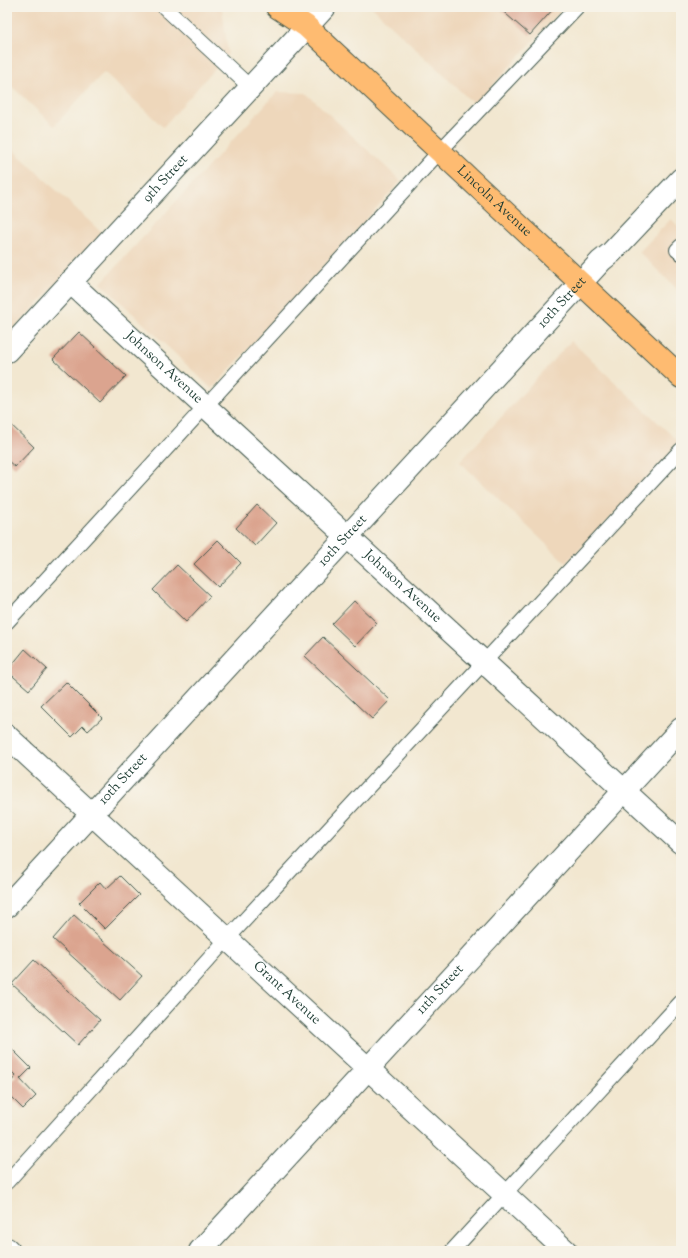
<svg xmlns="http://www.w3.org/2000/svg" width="688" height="1258" font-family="'Sorts Mill Goudy',serif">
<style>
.built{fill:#eed7bb}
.building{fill:#dba48f}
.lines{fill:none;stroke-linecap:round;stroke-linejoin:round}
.service-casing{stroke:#3f564b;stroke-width:16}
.minor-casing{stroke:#3f564b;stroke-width:24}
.primary-casing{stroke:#3f564b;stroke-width:24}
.service{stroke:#fff;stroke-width:14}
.minor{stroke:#fff;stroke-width:22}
.primary{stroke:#febb71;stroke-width:22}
.labels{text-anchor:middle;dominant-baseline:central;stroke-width:3;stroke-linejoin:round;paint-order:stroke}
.street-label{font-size:14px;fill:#1f3d34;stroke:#f7f3e8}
</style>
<rect width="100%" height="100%" fill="#f7f3e8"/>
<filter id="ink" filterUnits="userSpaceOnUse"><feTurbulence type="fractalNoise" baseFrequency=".025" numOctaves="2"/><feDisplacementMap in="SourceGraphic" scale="8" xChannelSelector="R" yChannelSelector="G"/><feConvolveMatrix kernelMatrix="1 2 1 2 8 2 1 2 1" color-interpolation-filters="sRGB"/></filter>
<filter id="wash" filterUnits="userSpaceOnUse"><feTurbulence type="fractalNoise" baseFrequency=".012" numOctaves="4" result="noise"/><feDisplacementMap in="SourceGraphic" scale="16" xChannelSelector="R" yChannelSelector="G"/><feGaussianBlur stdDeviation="0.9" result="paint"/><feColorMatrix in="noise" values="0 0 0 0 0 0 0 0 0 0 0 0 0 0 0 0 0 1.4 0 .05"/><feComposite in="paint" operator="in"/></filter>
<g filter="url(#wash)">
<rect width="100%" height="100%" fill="#f2e7d0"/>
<!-- built -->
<path class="built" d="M10 7H222L228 54 163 127 104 72 54 126 7 82V10Z
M372 7H564L475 105Z
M277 92 306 93 401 181 212 389 101 283Z
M7 144 104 235 7 336Z
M671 219 681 229V293L639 252Z
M571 341 681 444 566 563 460 462Z"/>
<g id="blocks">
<!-- building -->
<path class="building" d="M498 7H555L530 35Z
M79 332 126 376 100 403 53 359Z
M7 421 34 447 15 467 7 460Z
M257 505 276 523 255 546 236 528Z
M218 540 241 563 218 587 194 564Z
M177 565 210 596 186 622 153 590Z
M354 601 377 623 355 646 332 624Z
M323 637 390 700 372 719 305 656Z
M25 649 47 669 29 690 7 671Z
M66 682 102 718 88 731 83 726 72 737 41 706Z
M120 876 139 895 105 929 79 903 100 882 106 889Z
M74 915 142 976 120 1000 53 939Z
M34 960 100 1020 78 1045 12 984Z
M7 1044 31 1068 20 1079 36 1096 23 1109 7 1093V1086L16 1076 7 1067Z"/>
</g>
</g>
<g filter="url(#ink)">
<use href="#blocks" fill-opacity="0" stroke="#3f564b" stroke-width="1"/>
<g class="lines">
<!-- service casing -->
<g class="service-casing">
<path id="service" d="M164 7 250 87
M681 246 677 250 681 253
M7 622 440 151 577 7
M7 1182 227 939 681 450
M452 1251 681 1002"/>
</g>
<!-- minor casing -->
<g class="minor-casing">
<g id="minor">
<path id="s1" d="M70 282 681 843"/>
<path id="s2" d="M7 351 325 7"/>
<path id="s3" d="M7 736 566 1251"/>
<path id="s4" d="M7 906 601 261 611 253 681 179"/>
<path d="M7 1249 9 1251"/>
<path id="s5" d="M200 1251 681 729"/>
</g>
</g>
<!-- primary casing -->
<g class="primary-casing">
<g id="primary">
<path id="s6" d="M277 7 306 26 681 377"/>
</g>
</g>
<!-- service -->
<use href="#service" class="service"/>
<!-- minor -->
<use href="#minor" class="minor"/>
<!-- primary -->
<use href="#primary" class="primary"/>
</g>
</g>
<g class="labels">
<!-- street labels -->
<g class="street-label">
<text stroke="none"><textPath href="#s2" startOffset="234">9th Street</textPath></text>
<text stroke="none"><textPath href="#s6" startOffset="292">Lincoln Avenue</textPath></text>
<text stroke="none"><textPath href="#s4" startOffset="820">10th Street</textPath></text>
<text stroke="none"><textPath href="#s1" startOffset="127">Johnson Avenue</textPath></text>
<text stroke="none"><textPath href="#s4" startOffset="496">10th Street</textPath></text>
<text stroke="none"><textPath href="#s1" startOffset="451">Johnson Avenue</textPath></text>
<text stroke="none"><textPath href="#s4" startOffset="172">10th Street</textPath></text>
<text stroke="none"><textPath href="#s5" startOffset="355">11th Street</textPath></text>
<text stroke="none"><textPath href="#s3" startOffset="380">Grant Avenue</textPath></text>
</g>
</g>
<!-- margin -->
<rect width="688" height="1258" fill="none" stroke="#f7f3e8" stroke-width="24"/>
</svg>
